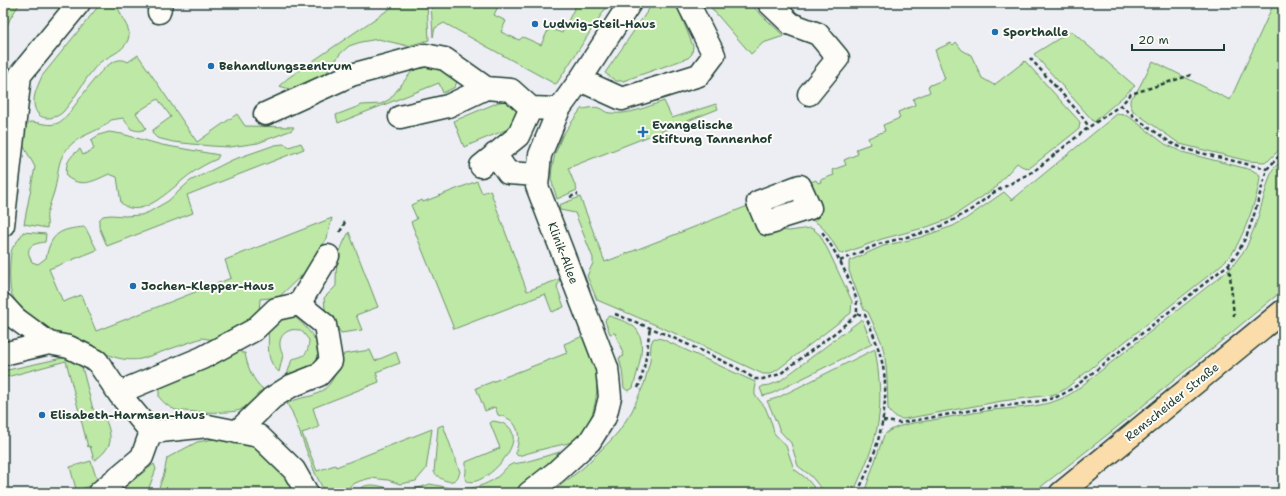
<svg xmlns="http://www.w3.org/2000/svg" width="1286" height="496" font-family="'Shantell Sans',sans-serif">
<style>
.green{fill:#bde8a5;stroke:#6e926c}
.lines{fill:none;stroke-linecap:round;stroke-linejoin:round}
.minor-casing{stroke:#1f3d34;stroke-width:25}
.major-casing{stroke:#1f3d34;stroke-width:25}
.path{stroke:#1f3d34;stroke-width:2.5;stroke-dasharray:4 3;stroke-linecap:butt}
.minor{stroke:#fdfcf7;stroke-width:22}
.major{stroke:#fbddab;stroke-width:22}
.poi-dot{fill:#1f6fb2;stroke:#fdfcf7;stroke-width:1.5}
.labels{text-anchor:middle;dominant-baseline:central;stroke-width:4;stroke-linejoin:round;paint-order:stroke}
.poi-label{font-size:12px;font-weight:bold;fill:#1f3d34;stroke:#fdfcf7;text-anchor:start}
.street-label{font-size:12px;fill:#1f3d34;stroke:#fdfcf7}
</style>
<rect width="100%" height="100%" fill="#eceef3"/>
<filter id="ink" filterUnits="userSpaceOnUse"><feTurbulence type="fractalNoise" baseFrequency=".025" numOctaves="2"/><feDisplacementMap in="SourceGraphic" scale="8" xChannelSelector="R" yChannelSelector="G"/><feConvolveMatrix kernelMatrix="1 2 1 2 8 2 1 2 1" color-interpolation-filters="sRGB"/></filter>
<g filter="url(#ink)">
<!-- green -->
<path class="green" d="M3 3H20L11 17 3 34Z
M101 3H118C118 6 118 9 120 12 123 22 132 29 128 40 123 53 106 56 97 65 84 79 76 98 63 112 57 118 44 121 38 114 29 102 37 88 42 76Z
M398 3H427L429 40 408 46 378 39 361 42 349 46 340 54 332 66 318 82 297 91 279 86 288 78Z
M431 3H498L499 4 494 15 506 21 501 32 519 40 523 37 541 45 549 28 562 33 577 3H609L557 83 555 84 444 23 435 28 433 37Z
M653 3H676L693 46 692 54 688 58 623 81H616L605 73Z
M707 3H749L784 36 763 43 751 54Z
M1274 3H1283V146L1268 161 1264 162 1248 161 1180 144 1133 111 1130 104V100L1136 93 1153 61 1230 100Z
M1071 31 1135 86 1094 122 1034 54Z
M956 42 962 50 971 55 982 78 994 85 1025 61 1080 122 1079 129 1031 167C1025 169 1021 166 1017 163L997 185 998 186 949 219 927 227 882 239 842 254 839 252C830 239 824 223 808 219L800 186 816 180 818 183 821 182 820 180 834 175 832 170 846 165 844 160 858 154 856 149 870 144 868 138 885 131 883 125 900 118 898 112 915 105 913 99 930 92 928 86 945 79 935 50 951 43 953 45Z
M138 55 197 142 237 114 245 126 294 127 292 130 258 143 230 147 211 146 173 142 157 138 152 133 153 130 171 117 158 99 136 113 146 128C142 132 137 131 131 129L123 118 111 120C104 129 84 134 74 142 55 158 60 171 54 192 52 199 49 206 47 213 46 218 48 222 47 228L24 224 35 167 23 145 26 125 30 122C39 122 49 127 58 123 75 115 105 47 128 62Z
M429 63 457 77V81L455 87 443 93 439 83 338 123 336 115 362 105 381 104 390 99 413 70 419 66Z
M507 101C515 102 518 108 519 116L513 127 464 147 454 121 499 102Z
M664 101 672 118 716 104 718 109 568 168 577 190 557 199 551 179 552 168 555 154 562 136 581 109C587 109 593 106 599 108 603 109 605 113 610 113 630 115 646 107 664 101Z
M1117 114 1125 115 1131 118 1165 144 1182 152 1252 170 1260 175C1260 192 1243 237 1233 252 1228 259 1220 266 1213 272L1065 389 1058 393 1051 395 1002 401 904 419C896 419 892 415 888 409 887 386 888 363 881 341 877 331 872 322 868 312L864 310 849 271V261L883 246 918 238 953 226 964 220 1004 192 1012 200Z
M109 132 122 134 162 145 219 155 217 159C208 163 200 167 192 173 175 184 142 223 121 203L117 177 109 174C94 181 82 188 67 177 64 164 70 156 80 149L83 155 94 149 91 140 99 135Z
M301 143 304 149 187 195 193 213 107 246 99 227V220L103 216 111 215 125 216 141 215 149 212 168 201 190 181 232 160 275 145 283 144 287 145 289 147Z
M1283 159V290L1116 428 1033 493H864L884 435C894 425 913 423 927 421 949 417 971 413 993 410 1021 407 1051 408 1075 391L1231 268 1246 248 1257 221 1269 179 1273 169Z
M477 181 482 193 490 190 527 291 560 279 557 287 564 307 552 312 545 294 454 329 411 222 417 219 411 205 422 200 423 202Z
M580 197 605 262 758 202 781 230 789 231 810 228 813 229 820 235 829 252 852 301 851 313 777 370 770 374H763L672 332 597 300 587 276 593 263V258L575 213 560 210 559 205Z
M332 218 327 238 306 271 279 297 260 299 259 314 214 340 202 338 141 359C129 361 116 359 105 353 99 350 94 345 87 343 78 339 67 338 58 334 46 328 14 305 11 292 9 285 9 253 13 247 16 242 21 238 23 232L46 234 45 242C31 244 24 247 32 262L38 264 46 258C51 233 60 229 85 227L97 250 49 269 63 302 81 295 96 331 231 278 225 260Z
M349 232 378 307 356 315 362 330 341 333 325 309 324 298 336 286C336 261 337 254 349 232Z
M289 311C304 326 330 345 313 367 307 375 297 376 287 375L292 359C306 356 308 354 309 340L301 330C298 330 293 329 291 330 278 334 278 346 283 355L279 372C264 359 270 345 268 328Z
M609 316C615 318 628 322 633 326 650 339 637 371 633 388L628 391 624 388 622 370 619 358 624 356 615 333 610 334 605 321 606 318Z
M862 319 872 344 771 394 763 396 760 388 763 386 770 385 780 381Z
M581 329C585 339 591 350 594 360 601 384 596 425 575 440 571 443 564 444 560 445 546 448 532 452 518 456L516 454C515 450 518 447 518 442 520 433 516 422 507 418 505 416 501 416 498 415L495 407 485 411 476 388 567 353 564 344 583 336Z
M655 338 662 339 755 382 756 385 755 390V395L765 407 772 424 774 433 786 446 794 469 806 478 819 493H551L584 467 612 439 619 431 632 411 644 384 650 361 651 344 653 339Z
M238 346 242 353H245C247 366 253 381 263 389 256 397 249 405 240 410 232 414 185 412 176 410 168 407 164 403 159 397V387Z
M875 349C879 373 882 399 878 423 874 447 863 471 853 493H827L820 487 811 476 798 466 791 443 780 431 770 407 767 401 777 398Z
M370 350 375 361 396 352 400 363 376 372 379 382 313 408 319 427 302 433 317 471 335 465 336 467 432 429 426 469 416 481 400 484 388 480 371 478 360 481 351 485 346 493H325L315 473 292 412 287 404C295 399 302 398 311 396 332 390 335 374 343 356L344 355V354Z
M67 357 78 361 82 367 93 409C95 411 99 412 101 414 107 419 111 433 110 441 109 448 101 457 94 460L90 446 88 447 66 361 3 378V371Z
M493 421C498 422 505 423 508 426 526 442 492 477 476 481 473 482 469 482 466 481L465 478 466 472V462L500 448 490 423Z
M443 425 460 472C459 474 459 476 457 478 450 486 438 478 434 472L438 427Z
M214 439H227L250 445 278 466 300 493H157L164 474 167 458 197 442Z
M567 450 546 465 548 468 516 493H356C367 477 386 490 400 490 410 490 421 488 430 484 455 489 473 493 496 478 502 474 505 467 512 464 516 463 521 463 525 462 539 458 553 454 567 450Z
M91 461 95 474 97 477 95 483 73 493H60L76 489 70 467Z
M154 464 156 469 147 493H118L124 487Z"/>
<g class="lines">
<!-- minor casing -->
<g class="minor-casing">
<path id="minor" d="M769 3 791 24 818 34 838 58 809 94
M159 12 161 3
M580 80 622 99 699 75 714 55 688 3
M265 114 351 75 425 55 445 59 486 88
M400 117 448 106 486 88 511 90 531 108 559 109
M495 154 508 173 538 175
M481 166 518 136 531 108
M800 186 810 208 781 217 774 222 767 224 758 202Z
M3 225 20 75 79 3
M3 305 15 318 49 343 69 347 97 361 120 395 151 432
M3 354 49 343
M120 395 132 387 202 358 254 330 276 309 299 304 328 256
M151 432 208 426 259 436 294 470 307 493
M237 432 272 398 291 386 319 375 331 361 325 325 299 304
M99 493 142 457 151 432
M529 493 556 472 590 441 605 417 610 397 607 368 537 186 540 155 559 109 580 80 630 3"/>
</g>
<!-- major casing -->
<g class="major-casing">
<path id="major" d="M1061 493 1283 311"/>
</g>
<!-- path -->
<path class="path" d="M1030 58 1081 115 1089 127
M1120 105 1140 121 1171 143 1185 149 1201 153 1267 169
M570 197 578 194
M340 232 345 222
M840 261 879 244 930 231 950 222 972 209 993 193 1034 171 1089 127 1121 105 1131 94 1191 75
M1229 264 1234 316
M615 314 658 331 702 351 737 368 755 379H763L780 374 836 332 857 314C857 309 857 303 856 298 850 279 834 248 822 232
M857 314 865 315C872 330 878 345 882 362 892 405 877 455 857 493
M638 388C642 378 644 368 646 357 648 347 648 338 650 328
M883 421 900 423 973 410 1035 402 1054 398 1063 394 1076 386 1229 264 1238 252 1247 235 1254 215 1267 169 1283 152"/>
<!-- minor -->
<use href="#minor" class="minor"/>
<!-- major -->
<use href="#major" class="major"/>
</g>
</g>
<!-- markers -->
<g class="poi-dot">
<circle cx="535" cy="24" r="4"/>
<circle cx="995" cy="32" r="4"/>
<circle cx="211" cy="66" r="4"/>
<path d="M641 126h4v4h4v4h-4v4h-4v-4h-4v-4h4z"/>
<circle cx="133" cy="286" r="4"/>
<circle cx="42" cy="415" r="4"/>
</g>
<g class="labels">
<!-- poi labels -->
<g class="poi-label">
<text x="543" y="24">Ludwig-Steil-Haus</text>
<text x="1003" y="32">Sporthalle</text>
<text x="219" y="66">Behandlungszentrum</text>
<text x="652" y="125">Evangelische<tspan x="652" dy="14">Stiftung Tannenhof</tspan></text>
<text x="141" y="286">Jochen-Klepper-Haus</text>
<text x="50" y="415">Elisabeth-Harmsen-Haus</text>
</g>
<!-- street labels -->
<g class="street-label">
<text transform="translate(563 253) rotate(69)">Klinik-Allee</text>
<text transform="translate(1172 402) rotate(-39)">Remscheider Straße</text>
</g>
</g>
<!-- margin -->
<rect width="1286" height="496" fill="none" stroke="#fdfcf7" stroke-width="16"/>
<rect x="8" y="8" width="1270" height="480" fill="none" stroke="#1f3d34" stroke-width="1.5" filter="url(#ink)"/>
<!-- scale -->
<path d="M1132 44v6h92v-6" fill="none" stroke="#1f3d34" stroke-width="2"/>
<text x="1138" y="44" font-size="12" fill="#1f3d34" stroke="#fdfcf7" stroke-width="3" paint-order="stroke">20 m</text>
</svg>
